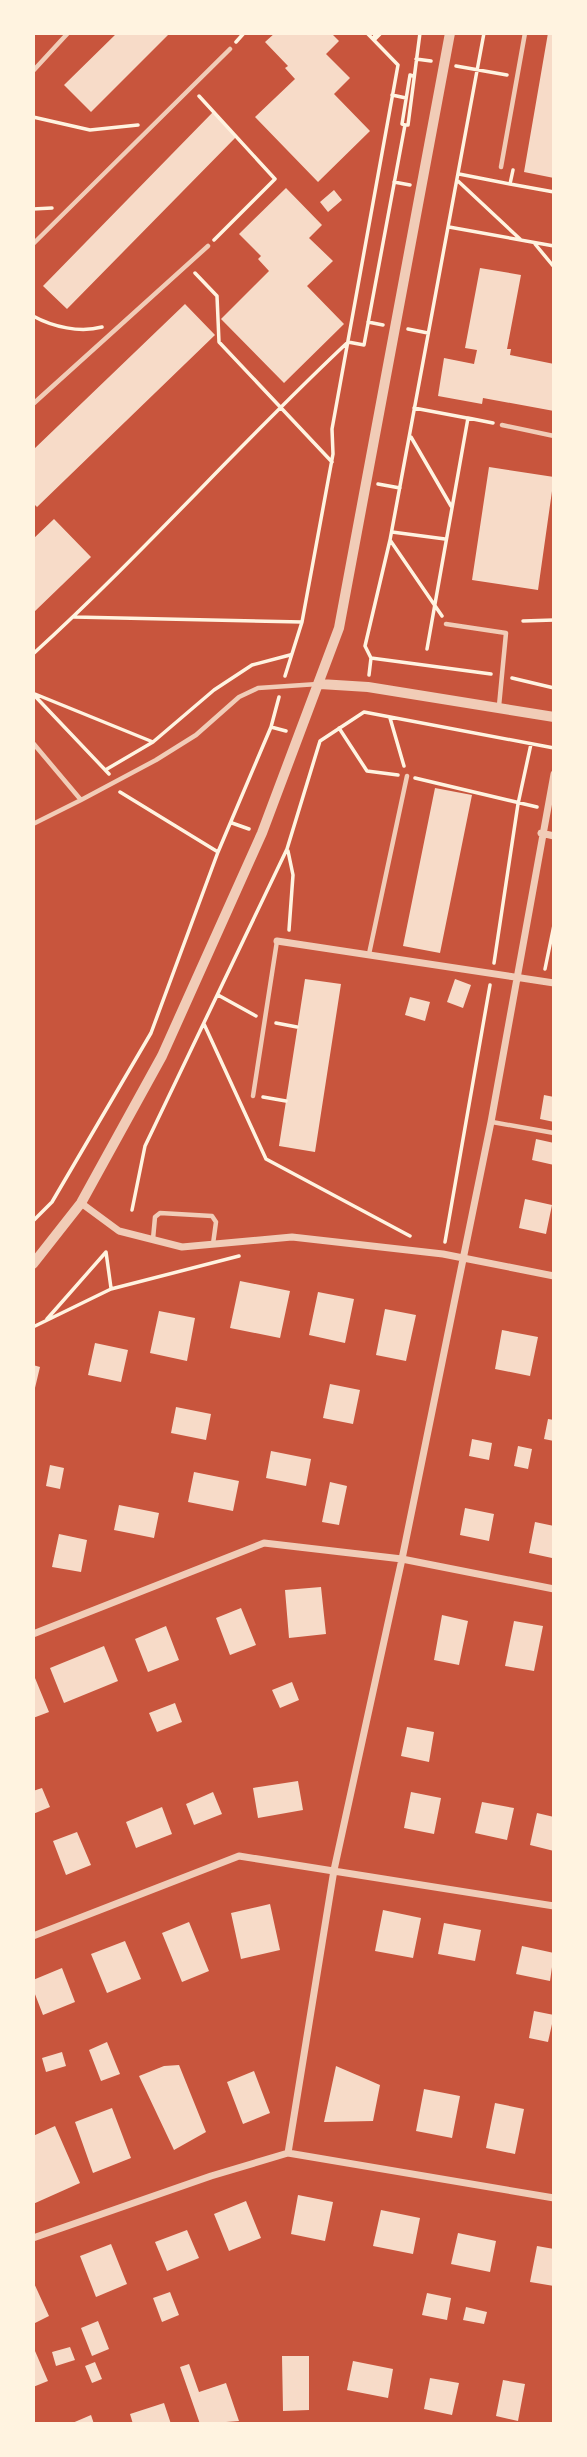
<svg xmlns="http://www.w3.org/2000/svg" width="587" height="2457" font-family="'Golos Text',sans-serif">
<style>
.building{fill:#f7dbc8}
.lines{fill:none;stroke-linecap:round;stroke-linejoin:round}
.path{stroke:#fff3e0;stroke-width:3.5}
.service{stroke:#f1ccb7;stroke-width:4.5}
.minor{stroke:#f1ccb7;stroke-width:7}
.tertiary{stroke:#f1ccb7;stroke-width:10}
</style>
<rect width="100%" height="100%" fill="#c8553d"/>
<!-- building -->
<path class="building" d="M117 33H170L91 112 64 85Z
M275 33H331L339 41 326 54 350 78 334 94 370 131 318 182 255 117 295 79 285 68 288 66 265 42Z
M548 33H554V178L524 172Z
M213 112 237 136 67 309 43 286Z
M286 188 322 225 309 238 333 261 307 286 344 324 284 383 221 319 269 271 258 259 261 256 239 234Z
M334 190 342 200 328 212 320 202Z
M480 268 521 275 507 349H511L510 355 554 364V411L483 398 482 404 438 396 444 358 474 364 477 350 465 348Z
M185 304 215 335 37 507 33 503V450Z
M489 467 554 477 538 590 472 580Z
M54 519 91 557 33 613V539Z
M435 788 472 795 440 953 403 946Z
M305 979 341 984 315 1152 279 1146Z
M455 979 471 985 463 1008 447 1002Z
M410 997 430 1002 425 1021 405 1015Z
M544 1095 554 1097V1122L540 1119Z
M536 1139 554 1143V1165L532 1160Z
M525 1199 552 1205 546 1234 519 1228Z
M240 1281 290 1291 280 1338 230 1328Z
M318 1292 354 1299 345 1343 309 1335Z
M385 1309 416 1315 406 1361 376 1355Z
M159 1311 195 1318 187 1361 150 1353Z
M502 1330 538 1337 530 1376 495 1369Z
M95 1343 128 1350 121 1382 88 1375Z
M33 1365 40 1367 34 1392 33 1391Z
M330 1384 360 1390 353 1424 323 1418Z
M176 1407 211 1414 206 1440 171 1433Z
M548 1419 554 1420V1441L544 1439Z
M472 1439 492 1443 489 1460 469 1456Z
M518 1446 532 1449 528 1469 514 1466Z
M271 1451 311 1459 306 1486 266 1478Z
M50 1465 64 1468 60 1489 46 1486Z
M194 1472 239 1481 233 1511 188 1502Z
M330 1482 347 1486 339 1525 322 1522Z
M119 1505 159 1513 154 1538 114 1530Z
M465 1508 494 1514 489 1541 460 1535Z
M535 1522 554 1526 552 1558 529 1553Z
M59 1534 87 1540 81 1572 52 1567Z
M321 1587 326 1634 289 1638 285 1590Z
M241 1608 256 1645 230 1655 216 1618Z
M442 1615 468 1621 459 1665 434 1660Z
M514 1621 543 1626 534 1671 505 1666Z
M166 1626 179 1660 148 1672 135 1639Z
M104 1646 118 1681 64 1703 50 1668Z
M35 1678 49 1712 33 1718V1679Z
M292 1682 299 1700 280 1708 272 1690Z
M175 1703 182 1722 157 1732 149 1713Z
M407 1727 434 1732 429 1762 401 1756Z
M298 1781 303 1810 258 1818 253 1788Z
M42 1788 50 1807 33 1814V1791Z
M213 1792 222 1814 194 1825 186 1804Z
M411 1792 441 1798 434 1834 404 1828Z
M482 1802 514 1808 507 1840 475 1833Z
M162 1807 172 1834 136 1848 126 1822Z
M537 1813 554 1817V1851L530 1845Z
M77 1832 91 1865 66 1875 53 1841Z
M270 1904 280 1950 241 1959 231 1913Z
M383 1910 421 1918 413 1958 375 1951Z
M189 1922 209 1971 182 1982 162 1933Z
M444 1923 481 1930 475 1961 438 1954Z
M125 1941 141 1979 107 1993 91 1954Z
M522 1946 554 1953 550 1981 516 1974Z
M62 1968 75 2002 43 2015 33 1989V1980Z
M534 2011 554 2015 548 2042 529 2038Z
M107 2042 120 2074 101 2081 89 2050Z
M62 2052 66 2066 46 2072 42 2058Z
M179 2065 206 2132 174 2150 139 2076 164 2066Z
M336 2066 380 2085 373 2121 324 2122Z
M254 2071 270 2113 243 2124 227 2082Z
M424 2089 460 2096 452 2138 416 2131Z
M495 2103 524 2109 515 2154 486 2148Z
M112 2108 131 2158 93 2173 75 2122Z
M55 2126 80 2183 33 2204V2136Z
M298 2195 333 2202 325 2241 291 2234Z
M246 2201 261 2238 229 2251 214 2214Z
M381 2210 420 2218 413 2254 373 2246Z
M187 2230 199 2258 167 2271 155 2242Z
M458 2233 496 2241 490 2272 451 2264Z
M111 2244 127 2284 96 2297 80 2256Z
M537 2246 554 2249V2286L530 2282Z
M33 2281 49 2316 33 2324Z
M170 2292 179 2315 162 2322 153 2298Z
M427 2293 451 2298 447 2320 422 2315Z
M466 2307 487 2312 484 2324 463 2320Z
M98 2321 109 2349 92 2356 81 2328Z
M70 2347 75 2360 56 2366 52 2352Z
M35 2351 48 2381 33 2387V2352Z
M282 2356H309V2410L283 2411Z
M353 2361 393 2369 388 2398 347 2390Z
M95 2362 102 2379 92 2383 85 2366Z
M189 2364 199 2392 226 2383 239 2421 200 2424 180 2367Z
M430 2378 459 2383 452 2415 424 2409Z
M503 2380 525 2384 518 2421 496 2416Z
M164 2403 171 2424H133L130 2414Z
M91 2415 94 2424H70Z"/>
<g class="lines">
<!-- path -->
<path class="path" d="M375 33 374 40 381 33
M236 42 244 33
M416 59 431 61
M456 66 507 75
M392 95 406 98
M199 96 275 179 214 240
M33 117 90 130 138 125
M405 125 402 124 410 75 413 76
M513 170 510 184 554 192
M459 174 510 184
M458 181 520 239
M33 182V187
M394 182 410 185
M33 209 52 208
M449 227 554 246
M535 244 554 267
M195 273 217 296 219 342 332 462
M33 316C53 327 80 333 102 327
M368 322 383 325
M408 329 428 333
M414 408 467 418
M411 437 451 506
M378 484 400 488
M392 532 445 539
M390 540 442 616
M74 617 302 622
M523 621 554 620
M427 649 468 418 493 423
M33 654C142 555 240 443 348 342L364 345 405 125H408L420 33
M371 658 491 674
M369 675 371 658 365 646 390 540 484 33
M285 676 302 622 333 454 332 429 398 65 367 33
M512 678 554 688
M33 694 109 774
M35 694 153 742
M390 718 404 766
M271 727 286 731
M339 728 367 771 398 775
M107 769 153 742 214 690 252 665 290 655
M415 778 537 807
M120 792 218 852
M232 823 249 829
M288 851 293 875 289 930
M494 963 518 804 531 744
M545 969 554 925
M218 995 256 1016
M276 1023 297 1027
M204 1024 266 1159 410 1236
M263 1097 286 1101
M132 1210 145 1146 287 849 320 741 364 712 554 748
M33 1221 52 1202 151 1033 218 852 271 727 279 697
M445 1242 490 985
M106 1252 111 1288
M47 1319 106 1252
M33 1327 111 1289 239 1256"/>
<!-- service -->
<path class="service" d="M33 71 68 33
M501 167 525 33
M33 244 230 49
M33 404 208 246
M502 425 554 436
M446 624 506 633 499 706
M33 743 81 800 156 760 196 735 239 697 258 688 318 684
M33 824 81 800
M369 954 407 776
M253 1096 277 941
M492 1122 554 1133
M153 1239 155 1217 160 1213 212 1216 216 1222 213 1244"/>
<!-- minor -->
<path class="minor" d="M541 833 554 836
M277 941 554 983
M81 1203 119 1231 182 1247 292 1237 443 1254 554 1276
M33 1634 264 1543 402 1559 554 1589
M33 1936 239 1856 554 1906
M288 2153 334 1870 402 1559 491 1122 554 774
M33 2238 211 2176 288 2153 554 2198"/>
<!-- tertiary -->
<path class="tertiary" d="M320 684 368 687 554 717
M33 1264 81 1203 162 1056 262 833 339 628 450 33"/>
</g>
<!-- border -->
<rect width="587" height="2457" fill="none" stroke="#fff3e0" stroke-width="70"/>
</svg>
